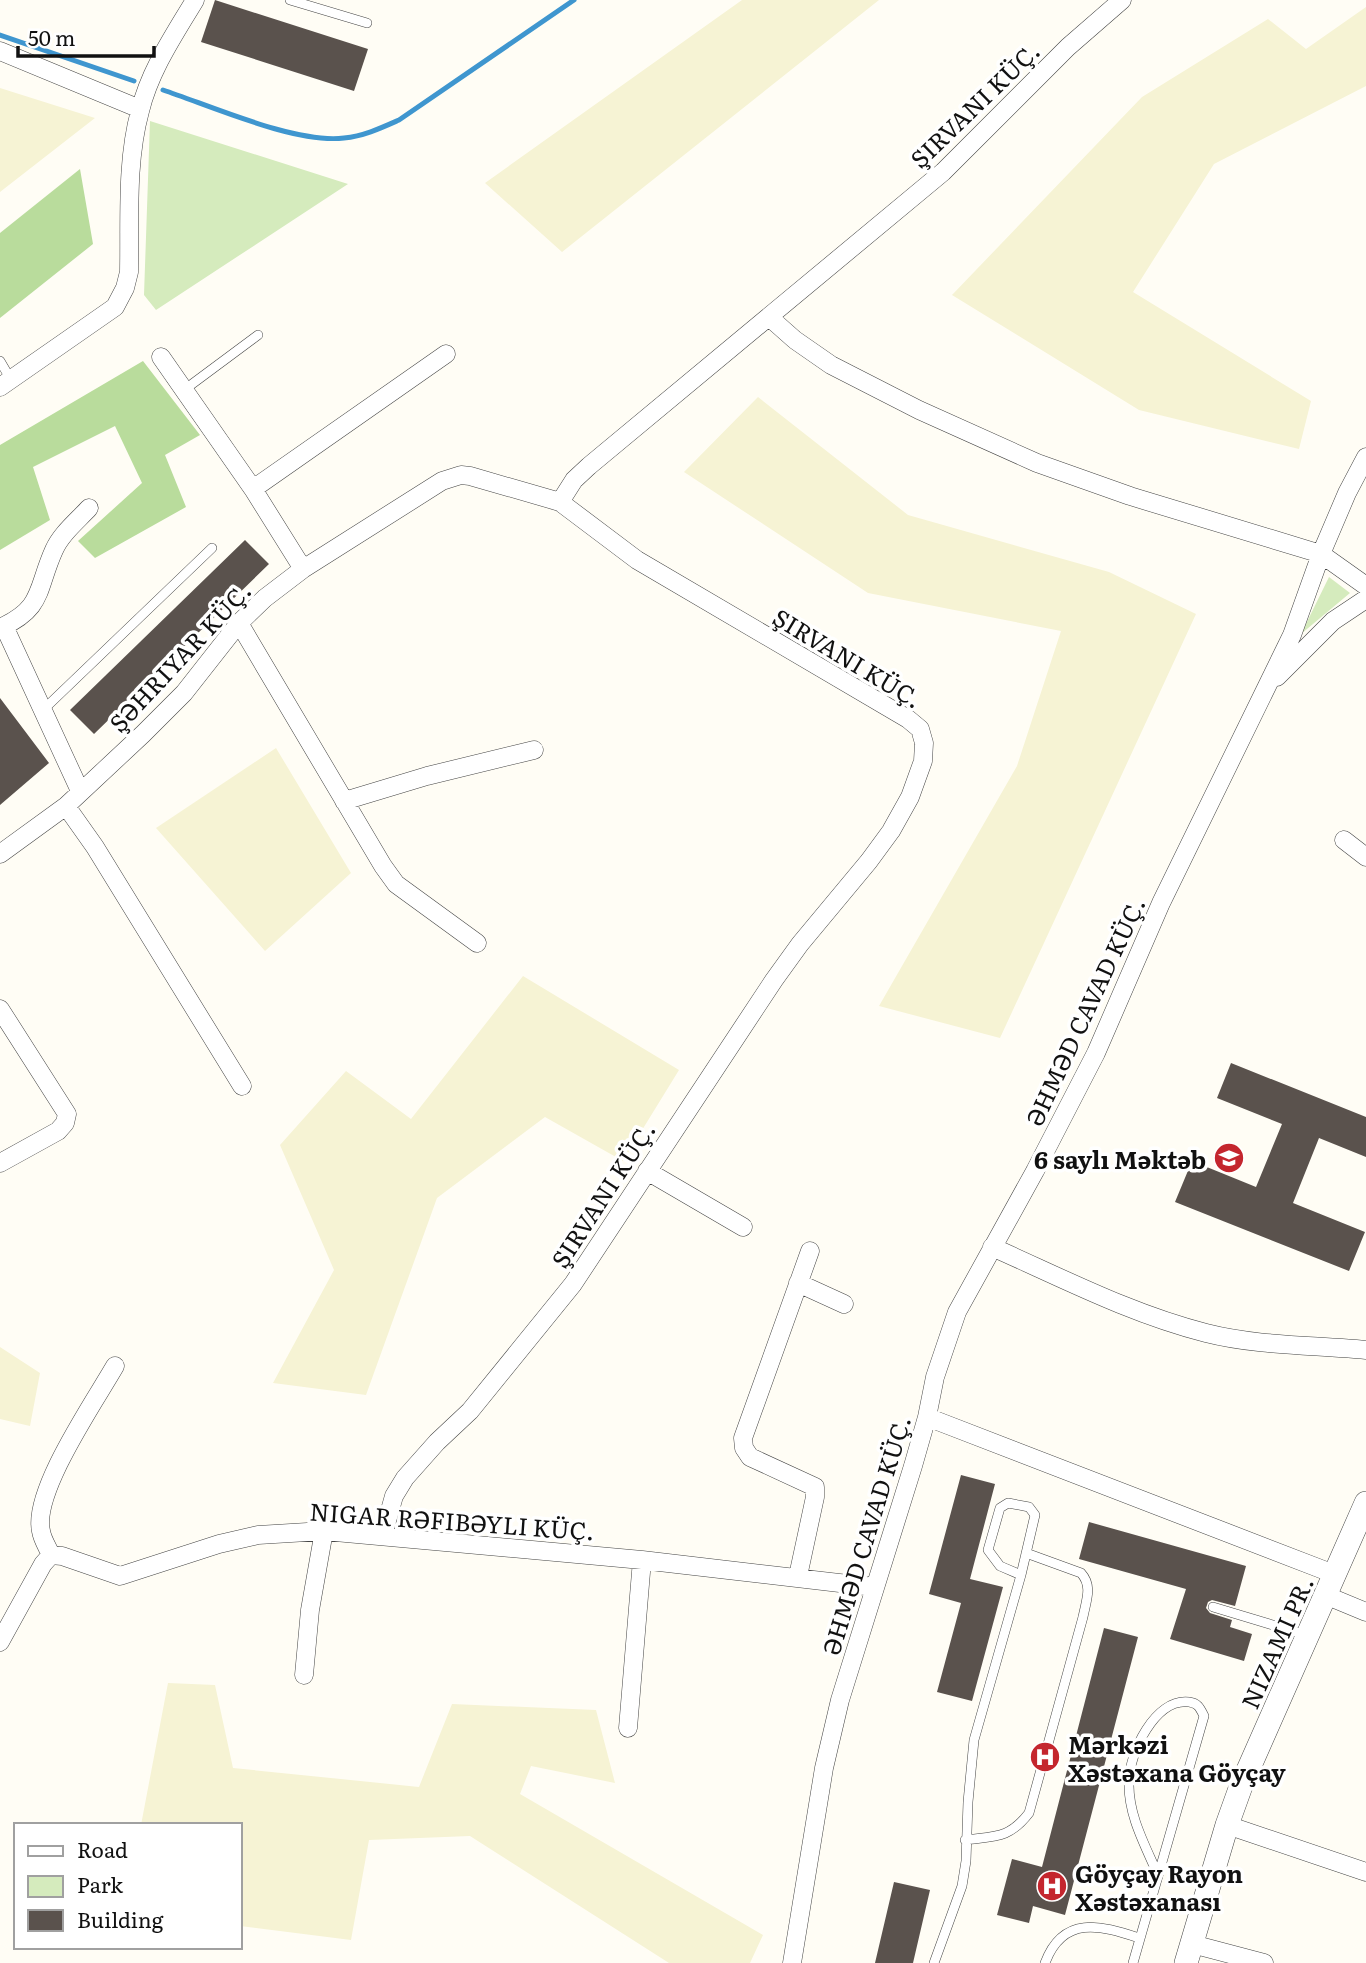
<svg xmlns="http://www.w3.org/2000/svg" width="1366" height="1963" font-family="Literata,serif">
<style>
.farmland{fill:#f6f3d4}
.green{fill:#d5ebbd}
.forest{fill:#b9dc9c}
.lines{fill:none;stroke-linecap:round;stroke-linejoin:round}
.stream{stroke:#3f96cf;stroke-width:5}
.building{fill:#5a524d}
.service-casing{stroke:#444;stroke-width:10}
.minor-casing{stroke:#444;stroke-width:19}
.tertiary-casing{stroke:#444;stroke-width:24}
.service{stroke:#fff;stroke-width:9}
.minor{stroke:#fff;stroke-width:18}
.tertiary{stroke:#fff;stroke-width:23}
.labels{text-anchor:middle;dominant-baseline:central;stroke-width:7;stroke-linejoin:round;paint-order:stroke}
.street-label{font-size:24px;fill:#111;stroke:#fff}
.poi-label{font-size:24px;font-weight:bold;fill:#111;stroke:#fff;text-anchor:start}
</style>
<rect width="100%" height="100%" fill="#fffdf5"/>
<!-- farmland -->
<path class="farmland" d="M742 0H879L562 252 485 183Z
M1366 7V86L1214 164 1133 292 1311 401 1299 449 1139 410 952 295 1142 97 1268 19 1306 49Z
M0 88 95 118 0 192Z
M758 397 908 515 1109 572 1196 614 1000 1038 879 1006 1017 766 1061 631 868 593 684 472Z
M276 748 351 873 265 951 156 828Z
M523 976 679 1070 623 1161 545 1117 437 1198 366 1395 273 1383 334 1270 280 1145 346 1071 411 1119Z
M0 1347 40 1373 30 1426 0 1419Z
M168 1683 215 1685 233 1768 419 1787 452 1704 596 1710 615 1783 531 1766 520 1794 763 1935 750 1963H669L470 1836 369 1840 351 1940 240 1926V1825H141Z"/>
<!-- green -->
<path class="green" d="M150 121 348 184 156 310 144 295Z
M1329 577 1350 593 1301 634Z"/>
<!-- forest -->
<path class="forest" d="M80 169 93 244 0 318V233Z
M143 361 200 435 165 455 186 507 95 558 78 541 142 483 115 426 33 467 50 520 0 550V445Z"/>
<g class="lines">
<!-- stream -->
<path class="stream" d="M0 35 134 81
M163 90C211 106 296 144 344 138 364 136 381 128 399 120L574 0"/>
</g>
<!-- building -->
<path class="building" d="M215 0 368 49 354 91 201 42Z
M245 540 269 564 94 734 70 710Z
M0 698 49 763 0 805Z
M1231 1063 1366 1117V1157L1319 1138 1293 1203 1365 1232 1349 1271 1175 1202 1192 1161 1256 1187 1282 1124 1217 1098Z
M961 1475 995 1484 970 1579 1003 1587 972 1701 937 1692 961 1603 929 1594Z
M1089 1522 1246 1566 1235 1606 1212 1600 1208 1602 1206 1608 1210 1613 1232 1620 1230 1627 1252 1634 1244 1661 1170 1639 1186 1589 1079 1559Z
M1104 1628 1138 1637 1065 1915 1033 1906 1029 1923 997 1915 1012 1859 1042 1867Z
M894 1882 930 1890 913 1963H875Z"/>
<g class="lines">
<!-- service casing -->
<g class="service-casing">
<path id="service" d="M290 0 367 23
M0 361 10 378
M184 390 258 335
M43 710 212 548
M1213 1607 1306 1635
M965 1840C995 1836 1009 1839 1029 1813L1083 1617C1086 1601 1093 1586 1081 1573L1026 1553
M934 1963 962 1886 966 1861 968 1802 974 1740 1021 1575 1035 1515 1029 1507 1008 1503 1000 1508 988 1550 1000 1566 1021 1575
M1045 1963C1063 1915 1100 1925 1139 1938
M1133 1963 1204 1716C1200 1708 1198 1703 1189 1702 1155 1698 1129 1753 1129 1782 1128 1815 1145 1845 1158 1875"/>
</g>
<!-- minor casing -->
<g class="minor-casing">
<path id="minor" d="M0 51 140 109
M769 317 795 340 831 365 919 410 1037 463 1130 496 1321 554 1366 586
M161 357 253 489 303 569
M0 387 115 307 125 288 129 272C130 219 126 162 140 111 150 70 174 35 195 0
M253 489 446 354
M239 623 383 866 396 884 477 943
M4 626 80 791
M0 628C44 608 36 590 54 550 61 534 77 521 89 508
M1277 677 1333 621 1366 599
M344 801 427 776 534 750
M66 806 95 847 242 1086
M1344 840 1366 857
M0 854 66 806 143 734 184 693 239 623 265 598 303 569 442 481 461 475 470 476 560 502
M0 1009 67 1114 65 1123 58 1131 0 1163
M647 1171 743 1227
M992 1247C1062 1278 1131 1314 1206 1333 1257 1346 1313 1345 1366 1350
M798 1283 844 1304
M927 1417 1334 1574
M383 1535 394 1496 405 1478 437 1442 470 1411 573 1284 774 980 800 944 869 861 891 831 910 797 923 761 924 743 920 729 908 719 637 560 560 502 574 480 589 466 943 172 1068 47 1122 0
M51 1555C48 1548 42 1539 41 1531 32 1492 95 1401 115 1366
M798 1576 815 1497V1487L750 1457 744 1448 743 1438 810 1251
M1325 1595 1366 1612
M0 1642 43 1564 51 1555 62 1556 120 1576 219 1544 258 1535 324 1531 642 1560 874 1587
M304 1675 310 1610 324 1531
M628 1728 642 1560
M1227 1825 1366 1872
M1192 1944 1264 1963
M792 1963 824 1768 840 1700 913 1466 927 1417 935 1377 957 1312 1035 1171 1096 1053 1161 903 1292 635 1321 554 1347 493 1366 457"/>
</g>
<!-- tertiary casing -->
<g class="tertiary-casing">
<path id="tertiary" d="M1186 1963 1227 1825 1241 1786 1366 1503"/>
</g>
<!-- service -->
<use href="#service" class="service"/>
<!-- minor -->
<use href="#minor" class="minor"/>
<!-- tertiary -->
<use href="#tertiary" class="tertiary"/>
</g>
<!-- icons -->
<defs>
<g id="school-disc" transform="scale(1.575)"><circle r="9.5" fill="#c4262e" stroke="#fff"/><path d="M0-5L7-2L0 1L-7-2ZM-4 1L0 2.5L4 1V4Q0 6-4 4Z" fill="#fff"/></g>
<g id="hospital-disc" transform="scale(1.575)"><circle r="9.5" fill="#c4262e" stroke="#fff"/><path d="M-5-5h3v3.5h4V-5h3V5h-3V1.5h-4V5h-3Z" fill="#fff"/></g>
</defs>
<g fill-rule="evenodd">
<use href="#school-disc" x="1229" y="1158"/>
<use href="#hospital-disc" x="1045" y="1757"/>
<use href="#hospital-disc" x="1052" y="1886"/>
</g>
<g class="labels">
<!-- street labels -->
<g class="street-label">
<text transform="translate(974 104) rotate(-44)">ŞIRVANI KÜÇ.</text>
<text transform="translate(179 656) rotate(-47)">ŞƏHRIYAR KÜÇ.</text>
<text transform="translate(848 657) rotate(31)">ŞIRVANI KÜÇ.</text>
<text transform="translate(1084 1011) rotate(-65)">ƏHMƏD CAVAD KÜÇ.</text>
<text transform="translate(602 1194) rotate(-57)">ŞIRVANI KÜÇ.</text>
<text transform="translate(452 1520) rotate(4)">NIGAR RƏFIBƏYLI KÜÇ.</text>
<text transform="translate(865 1535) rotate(-73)">ƏHMƏD CAVAD KÜÇ.</text>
<text transform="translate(1276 1642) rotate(-66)">NIZAMI PR.</text>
</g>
<!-- poi labels -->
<g class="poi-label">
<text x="1206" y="1158" text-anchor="end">6 saylı Məktəb</text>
<text x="1068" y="1743">Mərkəzi<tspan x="1068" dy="28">Xəstəxana Göyçay</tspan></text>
<text x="1075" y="1872">Göyçay Rayon<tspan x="1075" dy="28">Xəstəxanası</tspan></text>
</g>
</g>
<!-- legend -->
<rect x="14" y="1823" width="228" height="126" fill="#ffffff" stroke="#a0a0a0" stroke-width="2"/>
<rect x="28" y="1846" width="35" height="10" fill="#ffffff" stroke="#a0a0a0" stroke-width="2"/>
<text x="77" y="1858" font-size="21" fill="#111111">Road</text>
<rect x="28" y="1876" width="35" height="21" fill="#d5ebbd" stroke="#a0a0a0" stroke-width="2"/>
<text x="77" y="1893" font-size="21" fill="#111111">Park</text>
<rect x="28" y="1910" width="35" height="21" fill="#5a524d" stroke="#a0a0a0" stroke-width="2"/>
<text x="77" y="1928" font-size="21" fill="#111111">Building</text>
<!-- scale -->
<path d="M18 46v10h136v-10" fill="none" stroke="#111111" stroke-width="3.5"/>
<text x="28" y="46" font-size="21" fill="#111111" stroke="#ffffff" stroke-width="5" paint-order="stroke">50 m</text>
</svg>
